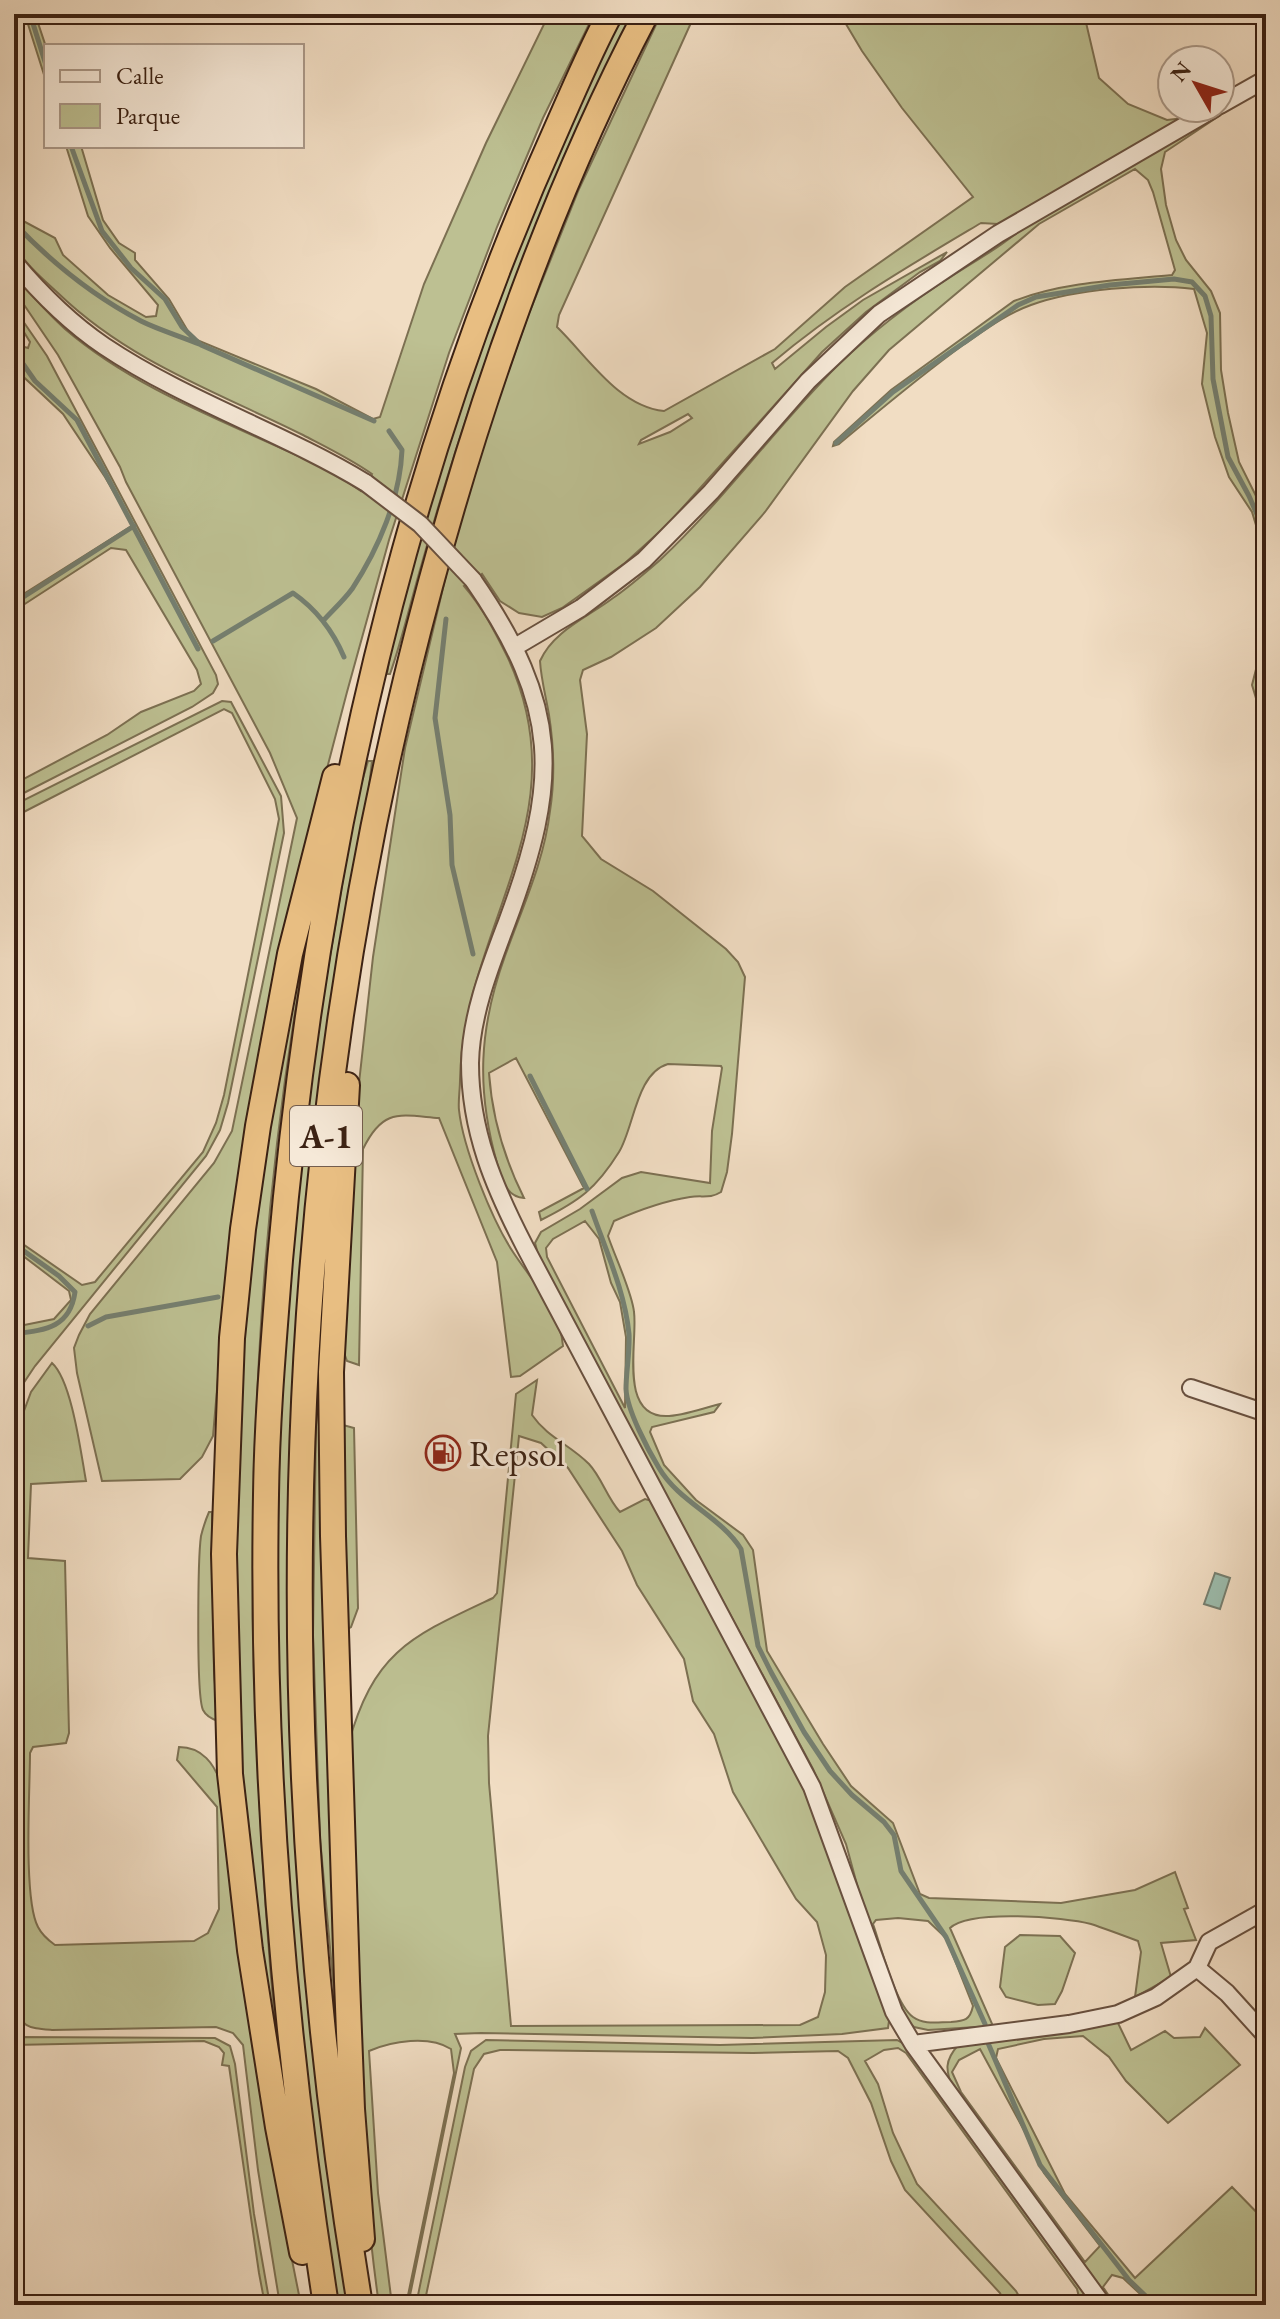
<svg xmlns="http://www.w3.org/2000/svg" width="1280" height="2319" font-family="'EB Garamond',serif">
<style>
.green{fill:#bdc092;stroke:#7c7052;stroke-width:2;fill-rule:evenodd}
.water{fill:#9cbdae;stroke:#757f70;stroke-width:2}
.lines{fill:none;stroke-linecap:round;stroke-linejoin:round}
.stream{stroke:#757f70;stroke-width:5}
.minor-casing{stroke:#68503f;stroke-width:20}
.highway-casing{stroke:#3b2113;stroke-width:28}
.minor{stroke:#f6e9d8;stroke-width:16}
.highway{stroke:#e8be82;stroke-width:24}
.minor-bridge-casing{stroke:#68503f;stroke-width:20;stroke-linecap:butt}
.minor-bridge{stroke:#f6e9d8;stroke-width:16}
.labels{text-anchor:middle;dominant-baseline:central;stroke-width:6;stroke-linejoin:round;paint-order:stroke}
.shield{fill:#f6e9d8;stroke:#735d4e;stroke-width:2}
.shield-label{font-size:34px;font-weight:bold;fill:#3b2113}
.poi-label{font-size:36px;fill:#3b2113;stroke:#f6e9d8;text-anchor:start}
</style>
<rect width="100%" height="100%" fill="#f1ddc3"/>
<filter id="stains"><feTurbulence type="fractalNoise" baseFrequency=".0025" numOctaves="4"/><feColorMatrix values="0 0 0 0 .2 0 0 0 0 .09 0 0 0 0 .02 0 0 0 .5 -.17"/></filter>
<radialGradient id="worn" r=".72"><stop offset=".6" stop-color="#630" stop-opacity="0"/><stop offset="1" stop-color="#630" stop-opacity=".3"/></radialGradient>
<!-- green -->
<path class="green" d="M14 14H35L46 47V81L27 21 17 16 14 18Z
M549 14H594L543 118 497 227 449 353 389 540 347 692 307 845 230 1239 213 1436 202 1457 180 1479 102 1481 77 1373 74 1348 79 1335 90 1314 214 1163 232 1131 297 818 270 753 126 482 120 467 58 355 14 290V276C31 294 47 313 65 329 142 395 244 428 334 473L361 491 372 474C351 459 326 447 303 435 217 392 130 362 59 294 43 279 25 264 14 245L17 236 14 233V216L55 238 63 255 108 295 146 317 156 316 158 305 110 248 88 216 66 146H81L103 220 119 243 135 253V260L169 299 192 338 316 389 373 419 380 417 424 284 486 143Z
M622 14H633C579 132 524 249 482 372 460 435 440 499 422 563 411 600 403 637 390 674H387C394 622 410 572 424 521 473 346 544 178 622 14Z
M661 14H695L559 315 557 327C588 357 618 406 664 411L775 349 845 287 973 197 902 108 862 51 840 14H1084L1099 78 1128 104 1167 120 1184 118 1086 178 998 224 981 223C907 267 838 307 772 363L775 369 826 327 863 300 947 252 940 261 920 272 866 312 822 352 667 525 625 563 562 608 542 617 519 613 500 601 482 574 464 586C483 608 495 632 508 658 582 818 463 926 460 1080 460 1090 458 1101 459 1110 463 1148 492 1220 513 1252 532 1281 560 1310 563 1346L520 1376 511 1377 497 1262 439 1118C399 1115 383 1108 363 1149L359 1365 347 1361 342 1347 356 1110 373 957 405 748 452 550 484 440 528 316 579 189ZM688 414 692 418 670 432 639 444 641 440Z
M1246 98 1165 152 1161 169 1166 205 1176 240 1186 260 1211 291 1220 313 1221 370 1228 413 1239 462 1266 516V558L1252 512 1229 477 1215 437 1202 384 1207 333 1194 289C1148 283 1075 289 1031 305 1006 314 985 330 963 345 920 376 880 410 839 444L833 446 834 442 891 390 1014 301C1063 282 1120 280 1172 275L1175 270 1153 192 1148 180 1135 169 1039 224 889 350 853 391 765 512 700 587 656 628 611 657 583 670 580 680 587 734 582 836 601 859 653 891 726 949 738 962 745 977 732 1134 727 1172 721 1192C710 1199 702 1195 690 1197 663 1201 639 1210 614 1221L608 1236C615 1257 632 1292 634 1312 638 1341 618 1416 666 1416 683 1416 703 1408 720 1404L714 1412 652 1427 650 1432 664 1465 696 1500 743 1535 753 1550 767 1651 823 1744 851 1786 893 1823 920 1894 929 1898 1061 1903 1135 1890 1175 1872 1188 1908 1184 1909 1196 1940 1161 1943 1171 1977 1135 1997 1141 1952 1138 1941C1122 1935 1106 1929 1091 1924 1064 1917 970 1909 950 1928L993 2026 928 2030 914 2027 907 2020 898 2004 865 1914 846 1844 813 1769 539 1258 535 1243 541 1232 580 1209 622 1178 641 1172 710 1183 712 1131 722 1068 721 1066 668 1064C636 1073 634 1128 619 1152 596 1189 579 1201 541 1220L539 1212 584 1188 516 1058 489 1073C492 1117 504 1158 524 1198 506 1197 502 1179 497 1163 476 1089 479 1028 505 956 522 908 544 862 550 811 555 779 554 747 549 715 546 697 541 679 540 661 553 631 588 617 613 598 629 587 645 573 660 560 724 500 775 428 837 366 872 332 911 302 952 276 980 258 1007 243 1032 220ZM585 1221 599 1239 611 1283 620 1302 626 1337 625 1408 547 1257 546 1248 553 1239ZM898 1918 928 1921 946 1938 973 2006C970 2020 965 2021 951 2022 938 2022 924 2025 913 2017 895 2004 881 1946 873 1924L876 1920Z
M14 308 47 356 216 675 218 684 213 693 192 707 14 798V784L107 735 141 712 194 691 201 684 197 670 126 550 111 548 14 611V600L133 525 105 477 63 414 14 368V344L28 348 30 342 14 316Z
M1266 630V712L1259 708 1252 685Z
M222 701 231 702 281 796 284 833 228 1103 220 1130 206 1156 35 1366 19 1390 14 1406V1327L54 1319 71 1300 69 1291 14 1249V1238L82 1285 95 1282 203 1152 216 1123 224 1095 279 819 275 799 232 713 224 709 14 817V805Z
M368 761H372L367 805 299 1304 293 1389 289 1524 291 1748 305 1966 324 2148 350 2305H338L313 2150 283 1839 277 1626 278 1524 281 1388 297 1189 314 1051 356 802Z
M299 953H305C241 1310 243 1675 276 2035L270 2034 242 1783 231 1592 247 1258Z
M327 1297 339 2046 320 1838 313 1635 316 1424Z
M52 1363C72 1381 81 1454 86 1481L31 1484 28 1558 65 1561 69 1733 66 1743 33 1747 30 1753C30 1789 23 1899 38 1927 42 1935 48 1940 55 1945L194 1941 208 1933 219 1909 217 1807 177 1760 179 1747C202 1747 215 1764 221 1785L274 2170 301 2305H280L258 2170 243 2045 233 2033 216 2027 52 2030C28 2028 21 2028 14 2003L21 1419 31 1392Z
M537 1380 532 1415C548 1438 569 1444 589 1464 602 1478 607 1498 620 1512L645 1499 652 1501 815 1809 833 1868 889 2021 888 2028 842 2034 752 2038 481 2033 455 2034 461 2048 408 2305H406L454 2073 451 2049C429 2035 392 2041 369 2051L378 2193 392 2305H379C353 2123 354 1929 348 1745 374 1651 410 1637 493 1598L497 1593 516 1394ZM519 1436 541 1443 568 1468 622 1551 637 1585 684 1659 693 1701 714 1734 733 1792 796 1899 817 1922 826 1955 825 1992 818 2017 800 2025 511 2026 489 1783 488 1736Z
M343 1425 354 1428 358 1608 351 1627 346 1630Z
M209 1512H212L214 1672 218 1721C212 1719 206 1716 203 1710 196 1695 198 1557 201 1536 203 1528 206 1519 209 1512Z
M1020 1935 1060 1936 1075 1953 1062 1991 1055 2004 1038 2005 1006 1997 1000 1987 1005 1947Z
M1117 2021 1131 2050 1165 2031 1174 2038 1200 2037 1205 2028 1240 2065 1168 2123 1126 2081 1109 2057 1083 2036 1044 2039 998 2049 996 2058 1065 2194 1135 2278 1232 2187 1266 2222V2305H1152L1123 2278 1112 2275 1103 2287 1115 2305H1109L954 2091C945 2070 944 2061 959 2044L1072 2031ZM980 2049 1026 2134 1044 2173 1100 2246 1085 2262 961 2092 952 2072 959 2060Z
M14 2037 215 2038 230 2046 235 2064 254 2214 270 2305H265L259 2273 229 2066 222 2065 224 2053 219 2047 204 2041 14 2045Z
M486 2040 720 2045 897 2040 904 2044 1096 2305H1081L1077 2289 906 2053 898 2048 884 2050 865 2061 878 2084 893 2133 917 2184 1016 2291 1024 2305H1006L1000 2293 905 2190 891 2161 871 2103 848 2058 838 2051 753 2053 500 2050 484 2054 474 2069 424 2305H416L465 2067 471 2051Z"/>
<!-- water -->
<path class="water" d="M1215 1573 1230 1578 1220 1609 1204 1604Z"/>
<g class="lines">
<!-- stream -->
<path class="stream" d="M30 14 46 65
M71 146 102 231 131 268 165 299 182 327 201 345 374 421
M14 223C50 261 95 297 141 321 159 330 180 336 199 344
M14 351 35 381 77 420 198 649
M836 443 893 392 1018 305 1036 297 1110 285 1174 279 1192 282 1205 296 1211 316 1213 379 1228 457 1249 496 1266 535
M14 603 134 526
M446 619 435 718 450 815 452 865 473 954
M323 621C332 611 344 600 352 589 379 548 400 498 402 450L389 431
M213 641 293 593C316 609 333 631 344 657
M1266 665 1264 678 1266 690
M530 1076 587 1189
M592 1211C606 1251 625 1292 629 1334 630 1352 626 1371 626 1389 627 1410 648 1450 659 1468 679 1502 720 1516 741 1549L758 1646 771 1672 804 1732 830 1771 852 1795 884 1822 894 1835 901 1871 946 1937 985 2024
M14 1244 59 1276 75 1292C70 1328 45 1330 14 1334
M88 1326 106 1317 218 1297
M988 2043 1040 2165 1129 2280 1155 2305"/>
<!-- minor casing -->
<g class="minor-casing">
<path id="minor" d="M1220 105 1266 79
M14 262C40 293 70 323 104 346 186 401 282 432 366 483
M473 580C561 707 560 780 507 922 490 967 471 1015 470 1063 470 1131 494 1187 525 1247L812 1787 894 2012 913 2044 1103 2305
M515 647 581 608 644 560 711 492 808 381 879 314 998 234 1215 108
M1191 1388 1266 1413
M1197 1968 1227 1993 1266 2036
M913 2044 1069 2024 1118 2014 1156 1997 1197 1968 1209 1942 1266 1910"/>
</g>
<!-- highway casing -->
<g class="highway-casing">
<path id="highway" d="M347 1085 331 1372 333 1536 347 1981 352 2109 362 2239
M302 2252 278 2127 250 1950 230 1774 224 1554 232 1338 243 1229 258 1126 290 954 335 777
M326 2305C284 2037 261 1767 266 1495 267 1417 274 1338 280 1260 301 1020 340 784 404 553 445 405 497 261 560 121 576 85 591 49 610 14
M360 2305C265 1734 278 1147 430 586 483 390 551 195 646 14"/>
</g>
<!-- minor -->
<use href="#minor" class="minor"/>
<!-- highway -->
<use href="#highway" class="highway"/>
<!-- minor-bridge casing -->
<g class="minor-bridge-casing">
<path id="minor-bridge" d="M366 483 420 524 473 580"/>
</g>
<!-- minor-bridge -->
<use href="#minor-bridge" class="minor-bridge"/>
</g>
<!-- icons -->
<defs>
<g id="fuel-ring" transform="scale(1.8)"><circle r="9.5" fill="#f6e9d8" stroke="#8f2418" stroke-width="1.5"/><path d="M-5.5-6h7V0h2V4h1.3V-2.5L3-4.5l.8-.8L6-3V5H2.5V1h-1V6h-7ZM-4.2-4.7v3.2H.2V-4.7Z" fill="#8f2418"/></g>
</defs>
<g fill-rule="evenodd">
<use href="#fuel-ring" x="443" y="1453"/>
</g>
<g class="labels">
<!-- shield labels -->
<rect class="shield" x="290" y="1106" width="72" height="60" rx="6"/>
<g class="shield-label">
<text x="326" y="1136">A-1</text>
</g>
<!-- poi labels -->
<g class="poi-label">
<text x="469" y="1453">Repsol</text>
</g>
</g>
<!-- margin -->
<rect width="1280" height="2319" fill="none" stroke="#f1ddc3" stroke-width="48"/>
<rect x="16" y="16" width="1248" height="2287" fill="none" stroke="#3b2113" stroke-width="4"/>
<rect x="24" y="24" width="1232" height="2271" fill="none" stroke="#3b2113" stroke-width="2"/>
<!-- legend -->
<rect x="44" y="44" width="260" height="104" fill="#f6e9d8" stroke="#ab9989" stroke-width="2"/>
<rect x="60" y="70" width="40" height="12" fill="#f6e9d8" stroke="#ab9989" stroke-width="2"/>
<text x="116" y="84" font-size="24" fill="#3b2113">Calle</text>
<rect x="60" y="104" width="40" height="24" fill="#bdc092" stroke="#ab9989" stroke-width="2"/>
<text x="116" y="124" font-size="24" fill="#3b2113">Parque</text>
<!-- north arrow -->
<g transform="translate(1196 84) rotate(309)"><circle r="38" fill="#f6e9d8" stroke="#ab9989" stroke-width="2"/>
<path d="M0-6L14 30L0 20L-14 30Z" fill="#8f2418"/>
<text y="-12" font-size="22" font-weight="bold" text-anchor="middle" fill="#3b2113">N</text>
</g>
<rect width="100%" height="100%" filter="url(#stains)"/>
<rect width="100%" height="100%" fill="url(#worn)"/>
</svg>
